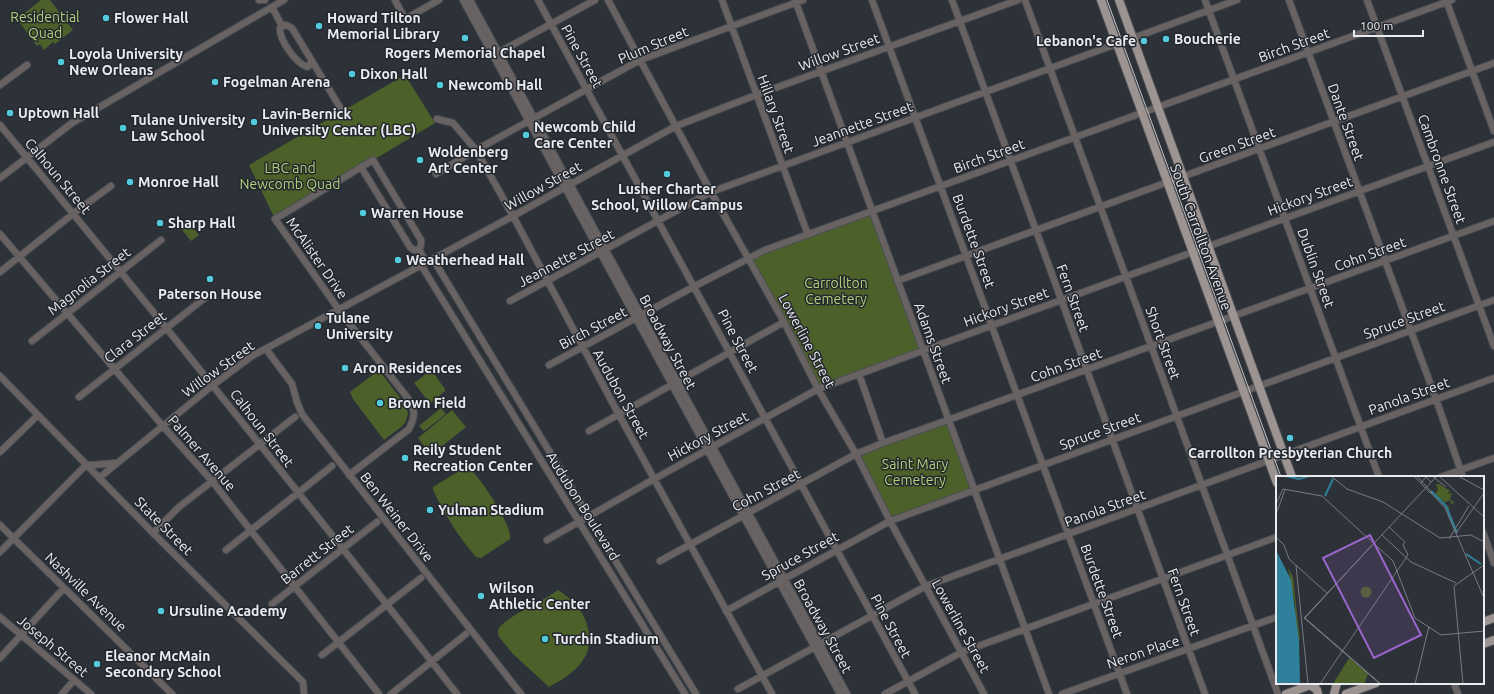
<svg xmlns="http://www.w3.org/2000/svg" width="1494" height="694" font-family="Ubuntu,sans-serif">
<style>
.green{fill:#4c6129}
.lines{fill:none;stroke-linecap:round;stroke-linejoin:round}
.minor-casing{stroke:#4b4f55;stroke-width:8}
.major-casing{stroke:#4b4f55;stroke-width:10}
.minor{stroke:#686362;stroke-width:6}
.major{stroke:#9d9491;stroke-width:8}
.tram{stroke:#c3c6cb;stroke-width:1}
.poi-dot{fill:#53cbdc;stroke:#24272e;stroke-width:1.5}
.labels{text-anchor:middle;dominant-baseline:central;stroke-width:3;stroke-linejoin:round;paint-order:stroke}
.park-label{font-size:14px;fill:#afd17c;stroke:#24272e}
.poi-label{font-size:14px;font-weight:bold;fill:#e8ebef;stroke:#24272e;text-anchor:start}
.street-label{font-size:14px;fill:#e8ebef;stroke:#24272e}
.inset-river{fill:none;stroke:#2f819b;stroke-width:2}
.inset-road{fill:none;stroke:#787b81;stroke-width:1}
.view{fill:#9c65cd;fill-opacity:0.15;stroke:#9c65cd;stroke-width:2}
.inset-edge{fill:none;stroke:#e8ebef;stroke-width:2}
</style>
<rect width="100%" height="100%" fill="#2d3138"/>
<!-- green -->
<path class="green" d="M41 0H50L73 30 55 44 53 42 44 50 40 44 37 46 17 19Z
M405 75 435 123 275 219 249 165Z
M873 211 923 350 818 389 748 258Z
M187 220 199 235 191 241 179 226Z
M379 370 406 406 408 414 405 423 401 427 384 440 353 399 350 392Z
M430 371H432L445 389V391L432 402H429L414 383Z
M441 408 446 414 424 431 419 426Z
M452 410 466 427 431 455 418 438Z
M948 420 973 490 890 521 856 455Z
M464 468C466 468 468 468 470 469 481 478 513 527 510 539L481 558 476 557C458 536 445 515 433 490V487Z
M558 590C569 597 580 607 585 619 599 654 577 672 549 687L513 654 499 637C498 634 497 631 499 628 510 614 543 602 558 590Z"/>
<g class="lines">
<!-- minor casing -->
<g class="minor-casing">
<path id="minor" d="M259 0H265
M395 0 405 19 439 0
M463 0 840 694
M470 0 847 694
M538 0 915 694
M608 0 711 192 784 322 818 389 856 454 890 521 984 694
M722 0 808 235
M795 0C881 231 964 463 1049 694
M872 0 1127 694
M952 0 1205 694
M1025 0 1278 694
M1205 0 1379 477
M1289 0 1436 399 1463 477
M1367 0 1494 346
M1446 0 1494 131
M272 7 282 26
M496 54 595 0
M311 60V64L307 67C296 63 279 40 280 28L282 26 286 25 292 28 341 109
M0 85 27 65
M437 119 453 123 476 150 513 216 618 413 772 694
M0 125C155 312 307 502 457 694
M361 167 410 247 414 250H419
M436 174 476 150 640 60 803 0
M0 178 72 123 284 0
M0 234 162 425 212 481 379 694
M419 250 426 262
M433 259 696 694
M421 265 685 694
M0 272 74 213 111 186
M897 281 1494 63
M510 301 711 192 1237 0
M32 341 161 240
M266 349 292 384 297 402 302 414 521 694
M549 365 695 286 765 250 1452 0
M859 374 883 443
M0 376 153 533 303 682 304 694
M79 397 206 297
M589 431 784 322
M0 452 38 415
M349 475 409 429C414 419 416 412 410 401L339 310 275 219 373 160 421 240V245L419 250
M1441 477 1494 458
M99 478 213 385 252 356 513 216 676 126 756 95 1018 0
M0 525 172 694
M1483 532 1494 563
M153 533 179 507 295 417
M547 540 654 479 818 389 1494 142
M226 550 332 466
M0 552 86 465H93L116 463
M660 561 856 454 883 443 948 420 1494 221
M272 604 377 522
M726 611 890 521 1494 300
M0 617 91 694
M322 655 421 578
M0 658 64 588
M1454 683 1458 694
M738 689 926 586 1494 378
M62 694 74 680
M391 694 466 634
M885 694 962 652 1277 537
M1062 694 1277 617"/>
</g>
<!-- major casing -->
<g class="major-casing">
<path id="major" d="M1101 0 1277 483
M1119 0 1292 477
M1483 622 1494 618
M1483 644 1494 640
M1310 685 1317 690 1318 694
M1286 694 1316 683
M1334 694 1337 683
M1346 694 1376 683"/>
</g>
<!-- minor -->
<use href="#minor" class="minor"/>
<!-- major -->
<use href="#major" class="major"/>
<!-- tram -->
<path class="tram" d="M1107 0 1281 477"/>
</g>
<!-- markers -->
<g class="poi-dot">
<circle cx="106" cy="18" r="4"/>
<circle cx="319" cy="26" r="4"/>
<circle cx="465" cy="38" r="4"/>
<circle cx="1166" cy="39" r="4"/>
<circle cx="1144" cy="41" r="4"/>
<circle cx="61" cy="62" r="4"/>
<circle cx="352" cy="74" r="4"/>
<circle cx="215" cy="82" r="4"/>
<circle cx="440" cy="85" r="4"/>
<circle cx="10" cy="113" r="4"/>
<circle cx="254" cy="122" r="4"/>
<circle cx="123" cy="128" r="4"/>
<circle cx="526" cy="135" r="4"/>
<circle cx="420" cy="160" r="4"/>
<circle cx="667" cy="174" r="4"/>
<circle cx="130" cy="182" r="4"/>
<circle cx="363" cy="213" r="4"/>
<circle cx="160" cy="223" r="4"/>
<circle cx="398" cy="260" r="4"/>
<circle cx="210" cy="279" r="4"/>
<circle cx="318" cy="326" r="4"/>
<circle cx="345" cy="368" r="4"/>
<circle cx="380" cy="403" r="4"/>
<circle cx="1290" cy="438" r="4"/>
<circle cx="405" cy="458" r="4"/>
<circle cx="430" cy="510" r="4"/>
<circle cx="481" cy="596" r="4"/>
<circle cx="161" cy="611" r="4"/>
<circle cx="545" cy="639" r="4"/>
<circle cx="97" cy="664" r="4"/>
</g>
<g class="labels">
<!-- park labels -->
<g class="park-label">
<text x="45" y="17">Residential<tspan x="45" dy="16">Quad</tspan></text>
<text x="290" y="168">LBC and<tspan x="290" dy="16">Newcomb Quad</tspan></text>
<text x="836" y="283">Carrollton<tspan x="836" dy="16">Cemetery</tspan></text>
<text x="915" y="464">Saint Mary<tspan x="915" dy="16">Cemetery</tspan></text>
</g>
<!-- poi labels -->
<g class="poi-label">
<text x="114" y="18">Flower Hall</text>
<text x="327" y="18">Howard Tilton<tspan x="327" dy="16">Memorial Library</tspan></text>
<text x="1174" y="39">Boucherie</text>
<text x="1136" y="41" text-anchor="end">Lebanon's Cafe</text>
<text x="465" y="53" text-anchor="middle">Rogers Memorial Chapel</text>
<text x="69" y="54">Loyola University<tspan x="69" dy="16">New Orleans</tspan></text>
<text x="360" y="74">Dixon Hall</text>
<text x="223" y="82">Fogelman Arena</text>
<text x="448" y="85">Newcomb Hall</text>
<text x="18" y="113">Uptown Hall</text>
<text x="262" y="114">Lavin-Bernick<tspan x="262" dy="16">University Center (LBC)</tspan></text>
<text x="131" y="120">Tulane University<tspan x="131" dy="16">Law School</tspan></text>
<text x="534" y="127">Newcomb Child<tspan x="534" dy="16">Care Center</tspan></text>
<text x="428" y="152">Woldenberg<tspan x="428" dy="16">Art Center</tspan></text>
<text x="138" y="182">Monroe Hall</text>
<text x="667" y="189" text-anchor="middle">Lusher Charter<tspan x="667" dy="16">School, Willow Campus</tspan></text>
<text x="371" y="213">Warren House</text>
<text x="168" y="223">Sharp Hall</text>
<text x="406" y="260">Weatherhead Hall</text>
<text x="210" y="294" text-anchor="middle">Paterson House</text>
<text x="326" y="318">Tulane<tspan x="326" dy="16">University</tspan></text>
<text x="353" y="368">Aron Residences</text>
<text x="388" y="403">Brown Field</text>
<text x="413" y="450">Reily Student<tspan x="413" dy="16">Recreation Center</tspan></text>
<text x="1290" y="453" text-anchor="middle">Carrollton Presbyterian Church</text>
<text x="438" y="510">Yulman Stadium</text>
<text x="489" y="588">Wilson<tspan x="489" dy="16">Athletic Center</tspan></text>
<text x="169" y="611">Ursuline Academy</text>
<text x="553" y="639">Turchin Stadium</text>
<text x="105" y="656">Eleanor McMain<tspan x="105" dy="16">Secondary School</tspan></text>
</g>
<!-- street labels -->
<g class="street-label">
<text transform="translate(653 45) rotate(-23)">Plum Street</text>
<text transform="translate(1294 45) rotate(-20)">Birch Street</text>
<text transform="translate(839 52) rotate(-20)">Willow Street</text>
<text transform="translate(582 56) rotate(61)">Pine Street</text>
<text transform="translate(776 114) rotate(70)">Hillary Street</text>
<text transform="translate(1346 122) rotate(70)">Dante Street</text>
<text transform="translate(862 124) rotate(-20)">Jeannette Street</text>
<text transform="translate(1237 145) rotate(-20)">Green Street</text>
<text transform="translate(989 156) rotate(-20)">Birch Street</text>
<text transform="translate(1442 169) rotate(70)">Cambronne Street</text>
<text transform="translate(58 176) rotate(50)">Calhoun Street</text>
<text transform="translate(543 186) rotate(-29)">Willow Street</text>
<text transform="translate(1310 196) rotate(-20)">Hickory Street</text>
<text transform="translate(1201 237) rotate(70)">South Carrollton Avenue</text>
<text transform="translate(974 241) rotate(70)">Burdette Street</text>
<text transform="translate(1370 254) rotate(-20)">Cohn Street</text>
<text transform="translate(317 258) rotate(55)">McAlister Drive</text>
<text transform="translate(566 258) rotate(-28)">Jeannette Street</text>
<text transform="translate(1316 268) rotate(70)">Dublin Street</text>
<text transform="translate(89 281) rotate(-38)">Magnolia Street</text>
<text transform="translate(1073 298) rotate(70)">Fern Street</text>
<text transform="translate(1006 307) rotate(-20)">Hickory Street</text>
<text transform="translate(1404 320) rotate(-20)">Spruce Street</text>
<text transform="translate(593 328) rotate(-28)">Birch Street</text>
<text transform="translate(135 337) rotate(-38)">Clara Street</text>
<text transform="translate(738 341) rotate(62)">Pine Street</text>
<text transform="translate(807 341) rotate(62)">Lowerline Street</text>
<text transform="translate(668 342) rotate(62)">Broadway Street</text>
<text transform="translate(933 343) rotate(70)">Adams Street</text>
<text transform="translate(1163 343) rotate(70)">Short Street</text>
<text transform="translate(1066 365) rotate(-20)">Cohn Street</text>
<text transform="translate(218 369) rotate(-36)">Willow Street</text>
<text transform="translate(621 394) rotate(61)">Audubon Street</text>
<text transform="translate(1409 396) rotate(-20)">Panola Street</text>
<text transform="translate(262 428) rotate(52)">Calhoun Street</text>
<text transform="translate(1100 431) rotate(-20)">Spruce Street</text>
<text transform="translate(708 436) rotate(-28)">Hickory Street</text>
<text transform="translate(202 453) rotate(49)">Palmer Avenue</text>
<text transform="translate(766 490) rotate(-28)">Cohn Street</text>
<text transform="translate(583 506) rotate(58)">Audubon Boulevard</text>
<text transform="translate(1105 508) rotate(-20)">Panola Street</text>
<text transform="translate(397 517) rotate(52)">Ben Weiner Drive</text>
<text transform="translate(164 526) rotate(45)">State Street</text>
<text transform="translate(317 554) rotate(-38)">Barrett Street</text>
<text transform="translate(800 556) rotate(-29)">Spruce Street</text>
<text transform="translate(1102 591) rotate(70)">Burdette Street</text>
<text transform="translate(86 592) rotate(44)">Nashville Avenue</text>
<text transform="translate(1184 602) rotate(70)">Fern Street</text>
<text transform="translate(823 626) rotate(61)">Broadway Street</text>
<text transform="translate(891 626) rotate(62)">Pine Street</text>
<text transform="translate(961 626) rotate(61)">Lowerline Street</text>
<text transform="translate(53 646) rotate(40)">Joseph Street</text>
<text transform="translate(1143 652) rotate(-19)">Neron Place</text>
</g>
</g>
<!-- overview -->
<g transform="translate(1276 476)">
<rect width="208" height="208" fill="#2d3138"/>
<path d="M156 8 153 10 156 8H163L174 15 171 18 176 17 174 23 178 26 176 29 174 24 168 27 173 31V35L166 23 165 24 156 15 159 18 162 14 160 8ZM12 92 17 101 24 165 20 156 19 128ZM84.5 116a5.5 5.5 0 1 1 11 0a5.5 5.5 0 1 1-11 0ZM73 182 92 198 88 208H57Z" fill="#4c6129"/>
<path d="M0 74 15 104 23 165 24 208H0Z" fill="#2f819b"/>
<path class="inset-river" d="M9 0 23 3 33 0M155 15 170 30 181 57M49 20 57 3M190 78 205 88"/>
<path class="inset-road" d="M55 0 71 13M138 0 154 17M141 0 156 17M156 0 170 11M163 0 208 41M182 0 208 14M145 7 150 1 155 6M71 13 107 26 164 62 195 59 208 66M154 16 169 32 208 122M0 28 7 13 46 20 117 85 139 142 165 159 208 155M0 38 9 14M180 57 208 17M106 59 135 86 180 107M0 61 8 69 13 83 52 118M173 63 193 30M96 69 29 142 105 208M20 89 32 208M44 208 132 79 127 69 129 66 113 51M104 208 28 142 160 1M139 208 153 150M187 208 178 110 208 89"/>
<path class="view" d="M94 59 145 159 98 182 47 82Z"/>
<rect width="208" height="208" class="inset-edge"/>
</g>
<!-- scale -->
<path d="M1354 30v6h69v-6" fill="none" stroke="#e8ebef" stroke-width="2"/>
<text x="1360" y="30" font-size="12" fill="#e8ebef" stroke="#24272e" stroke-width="3" paint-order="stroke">100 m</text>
</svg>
